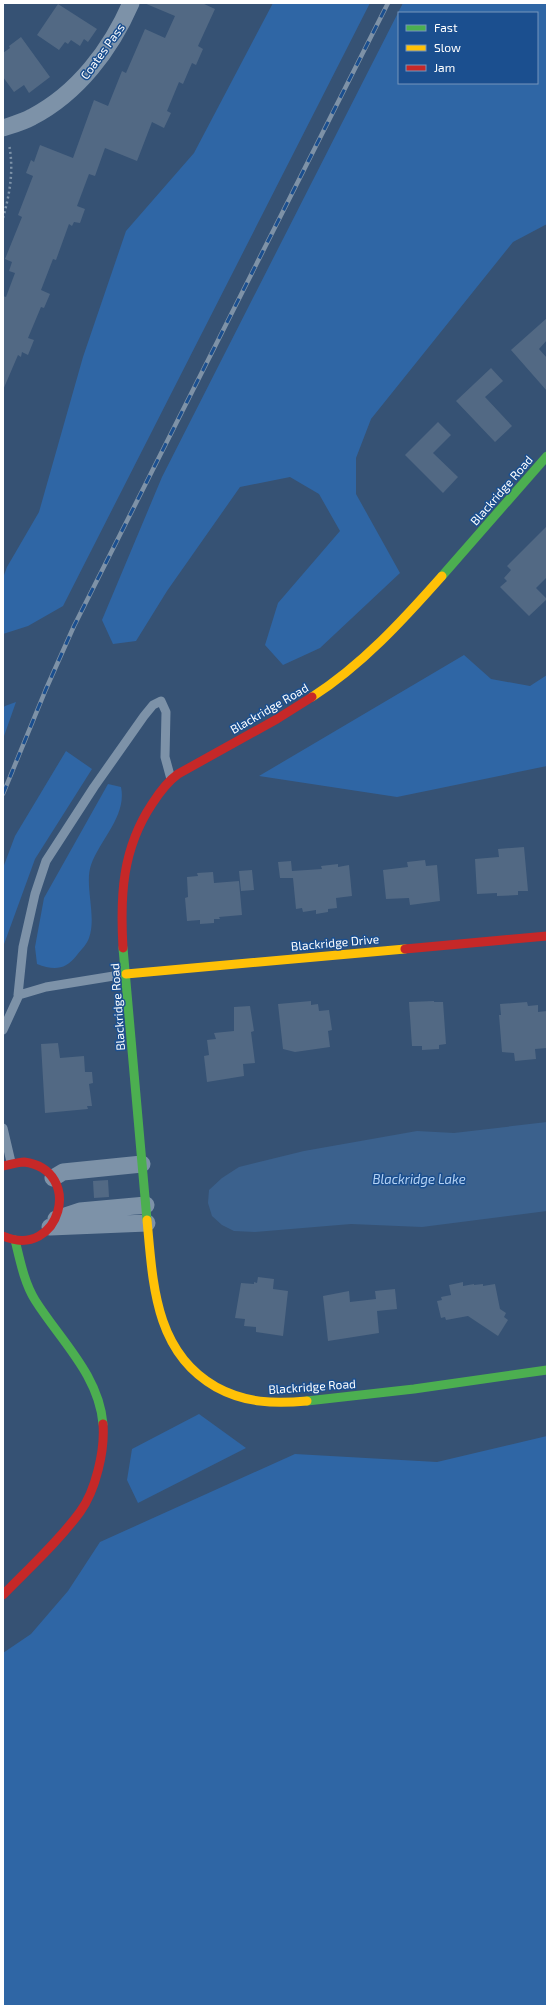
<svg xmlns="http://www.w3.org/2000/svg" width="550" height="2009" font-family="'Exo 2',sans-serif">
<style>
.green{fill:#2f66a5;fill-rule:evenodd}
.water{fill:#3b618d}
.building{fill:#526984}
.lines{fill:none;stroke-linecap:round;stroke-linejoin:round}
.path{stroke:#7d92a8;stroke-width:2.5;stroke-dasharray:2 3;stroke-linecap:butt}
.lane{stroke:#7d92a8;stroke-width:9}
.street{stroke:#7d92a8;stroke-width:17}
.fast{stroke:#4caf50;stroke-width:9}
.slow{stroke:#ffc107;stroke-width:9}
.jam{stroke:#c62828;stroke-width:9}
.rail-casing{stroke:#7e92a7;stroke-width:4.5}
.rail{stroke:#1b4f8f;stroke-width:3;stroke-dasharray:9;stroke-linecap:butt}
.labels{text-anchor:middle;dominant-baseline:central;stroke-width:3;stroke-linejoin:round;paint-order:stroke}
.street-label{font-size:12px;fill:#fff;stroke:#1b4f8f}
.water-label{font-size:13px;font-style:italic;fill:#b5d3f5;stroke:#1b4f8f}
</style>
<rect width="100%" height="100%" fill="#365274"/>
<!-- green -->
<path class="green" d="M273 3H370L63 606 28 626 3 634V578L7 567 39 512 83 357 126 231 194 153Z
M403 3H547V224L513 242 371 419 356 458V494L400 573 320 648 283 665 265 645 278 603 340 531 319 494 290 477 240 487 167 591 136 641 113 644 102 620 162 477ZM399 13H537V83H399Z
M464 655 491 679 530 686 547 675V766L397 797 259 776Z
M16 702 3 739V708L5 706Z
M66 751 92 769 35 859 3 947V868L15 836Z
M108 784 121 787C127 816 100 839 91 865 84 885 97 916 89 938 87 944 81 950 77 955 65 971 53 970 37 964L35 947 44 898Z
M199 1414 246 1448 138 1503 127 1480 132 1449Z
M547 1436V2006H3V1653L31 1634 68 1591 100 1542 295 1454 437 1462Z"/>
<!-- water -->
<path class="water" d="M547 1122V1211L422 1227 351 1224 255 1232 234 1231 222 1225 212 1216 208 1203 209 1190 222 1178 239 1167 304 1151 417 1131 454 1133Z"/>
<!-- building -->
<path class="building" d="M144 3H202L215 9 198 46 203 49 196 65 192 63 183 84 179 82 167 111 171 113 164 128 152 122 137 161 105 148 95 176 89 174 77 206 85 209 80 223 74 222 72 226 69 224 56 260 53 259 41 290 50 294 44 308 41 307 28 338 34 340 28 355 22 352 21 357 18 355 3 390V296L6 297 15 273 9 271 12 262 5 259 22 217 18 215 33 176 26 173 31 160 34 162 40 145 73 158 94 100 108 106 122 71 126 73 145 29 165 38 175 16Z
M58 4 97 29 88 42 84 39 80 46 71 40 68 44 65 42 59 50 37 35Z
M21 37 50 77 29 93 24 85 14 92 3 77V53L10 48 9 46Z
M547 318V340L539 349 547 358V391L511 350Z
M491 368 503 381 485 397 512 426 495 442 456 401Z
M438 422 451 435 433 453 458 477 443 493 405 455Z
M547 526V577L536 588 547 599 529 616 500 587 507 581 504 578 511 570 507 566Z
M524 847 528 891H518V895L497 896V893L477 894 475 859 499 857 498 849Z
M425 860 426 866 437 865 440 901 410 905 409 898 386 899 383 870 408 867 407 862Z
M291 861 292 871 322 869 321 866 338 864V867L349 865 352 896 336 898 337 908 328 909V912L316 914V910L303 912 302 908 296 909 293 878H280L278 862Z
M252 870 254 890 241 891 239 871Z
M213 872 214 883 239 881 242 915 219 917 220 919H214V923L200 924V920L187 921 185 898 188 897 187 877 198 876 197 873Z
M311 1001V1005L318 1004 319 1011 329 1010 332 1030 328 1031 330 1047 295 1052 283 1049 278 1004Z
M434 1001V1002H443L446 1044 439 1045V1049L422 1050V1046H412L409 1002Z
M527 1002 528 1006 538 1005V1012L547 1011V1048L535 1049 536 1059 515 1061 514 1053 502 1052 499 1015H501L500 1004Z
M250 1006 254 1031 251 1032 255 1063 243 1064 244 1076 207 1082 204 1056 209 1055 207 1040 216 1039 214 1033 234 1031V1007Z
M58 1043 60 1058 84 1056 85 1072H92L93 1083 89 1084 92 1106H87L88 1109 45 1113 41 1044Z
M108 1180 109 1197 94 1198 93 1181Z
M258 1277 274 1279 273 1289 288 1291 283 1336 256 1332V1327L244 1326 245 1319 235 1318 241 1283 254 1284V1282L257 1283Z
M463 1282V1286L474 1284V1285L483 1284V1286L495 1284 500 1309 506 1313 504 1317 508 1320 498 1336 468 1316 446 1320 445 1317 441 1318 437 1301 442 1300 441 1297 451 1295 449 1285Z
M395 1289 397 1309 377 1311 379 1333 328 1341 323 1296 349 1291 350 1302 376 1299 375 1291Z"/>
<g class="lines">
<!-- path -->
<path class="path" d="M3 218C10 193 14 170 9 144"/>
<!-- lane -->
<path class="lane" d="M18 995 23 947 35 894 46 861 94 787 144 716 153 705 161 701 166 712 165 757 171 779
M3 1030 19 995 46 987 126 974
M3 1128 11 1162"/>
<!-- street -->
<path class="street" d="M3 128C12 125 23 122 32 117 78 93 111 49 131 3
M53 1178 63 1172 142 1164
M56 1219 80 1211 146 1205
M50 1227 147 1223"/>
<!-- fast -->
<path class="fast" d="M442 576 547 456
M123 948 147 1220
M15 1240C20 1260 24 1282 35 1300 60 1340 99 1375 103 1424
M307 1401 414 1389 547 1370"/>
<!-- slow -->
<path class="slow" d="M312 697C362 665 403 620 442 576
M126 974 405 949
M147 1220C153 1282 154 1352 216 1387 245 1403 274 1404 307 1401"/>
<!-- jam -->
<path class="jam" d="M123 948C120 896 122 849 152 804 159 793 167 782 178 774L277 719 312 697
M405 949 547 936
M3 1166C9 1165 18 1162 24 1162 85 1170 60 1261 3 1236
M3 1595C29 1568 58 1542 80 1512 96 1490 105 1450 103 1424"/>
<!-- rail casing -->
<g class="rail-casing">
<path id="rail" d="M3 794 46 689 74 626 388 3"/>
</g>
<!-- rail -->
<use href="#rail" class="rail"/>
</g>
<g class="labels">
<!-- street labels -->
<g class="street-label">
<text transform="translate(102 51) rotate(-54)">Coates Pass</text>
<text transform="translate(501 490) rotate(-49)">Blackridge Road</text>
<text transform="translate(269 708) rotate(-30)">Blackridge Road</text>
<text transform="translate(335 942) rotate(-5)">Blackridge Drive</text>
<text transform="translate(117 1007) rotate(-94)">Blackridge Road</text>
<text transform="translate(312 1386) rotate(-4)">Blackridge Road</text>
</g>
<!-- water labels -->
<g class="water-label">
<text x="419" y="1179">Blackridge Lake</text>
</g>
</g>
<!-- border -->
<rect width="550" height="2009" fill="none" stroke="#ffffff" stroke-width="8"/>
<!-- legend -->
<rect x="398" y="12" width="140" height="72" fill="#1b4f8f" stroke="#7695bc"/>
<rect x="406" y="25" width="20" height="6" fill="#4caf50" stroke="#7695bc"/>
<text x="434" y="32" font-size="12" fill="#ffffff">Fast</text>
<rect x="406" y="45" width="20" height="6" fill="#ffc107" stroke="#7695bc"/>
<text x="434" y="52" font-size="12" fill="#ffffff">Slow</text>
<rect x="406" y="65" width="20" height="6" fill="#c62828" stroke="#7695bc"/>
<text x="434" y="72" font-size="12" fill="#ffffff">Jam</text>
</svg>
